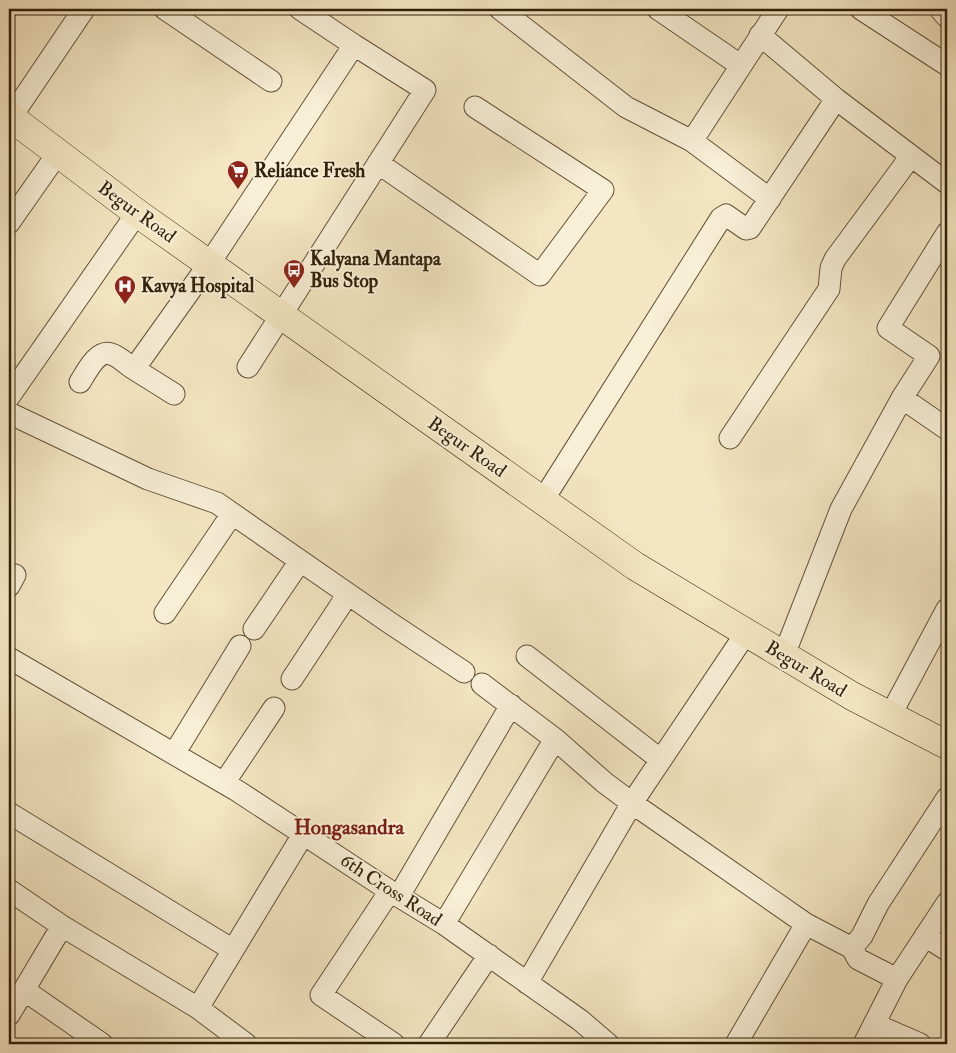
<svg xmlns="http://www.w3.org/2000/svg" width="956" height="1053" font-family="'IM FELL Double Pica',serif">
<style>
.lines{fill:none;stroke-linecap:round;stroke-linejoin:round}
.minor-casing{stroke:#625239;stroke-width:23}
.major-casing{stroke:#31200b;stroke-width:29}
.minor{stroke:#f8efd7;stroke-width:21}
.major{stroke:#f4e6c2;stroke-width:28}
.labels{text-anchor:middle;dominant-baseline:central;stroke-width:4;stroke-linejoin:round;paint-order:stroke}
.poi-label{font-size:19px;font-weight:bold;fill:#31200b;stroke:#f8efd7;text-anchor:start}
.street-label{font-size:19px;fill:#31200b;stroke:#f8efd7}
.quarter-label{font-size:21px;font-weight:bold;fill:#7a1f14;stroke:#f8efd7}
</style>
<rect width="100%" height="100%" fill="#f4e6c2"/>
<filter id="stains"><feTurbulence type="fractalNoise" baseFrequency=".004" numOctaves="4"/><feColorMatrix values="0 0 0 0 .2 0 0 0 0 .09 0 0 0 0 .02 0 0 0 .5 -.17"/></filter>
<radialGradient id="worn" r=".72"><stop offset=".6" stop-color="#630" stop-opacity="0"/><stop offset="1" stop-color="#630" stop-opacity=".3"/></radialGradient>
<g class="lines">
<!-- minor casing -->
<g class="minor-casing">
<path id="minor" d="M165 9 271 81
M500 9 626 107 692 141 770 199
M658 9 740 65
M861 9 947 65
M940 9 947 17
M760 35 836 99 947 183
M11 117 84 9
M692 141 778 9
M378 163 540 275 603 190 475 107
M9 223 58 153
M248 367 425 90 354 45 300 9
M80 382C86 373 97 349 111 354 119 356 127 365 134 369
M174 394 134 369 209 264 354 45
M9 397 137 213
M902 398 947 429
M9 413 148 479 217 503 390 623 464 672
M730 438 829 289 831 268 835 259 911 156
M543 500 721 218 726 215 746 229 750 228 836 99
M9 586 15 575
M165 613 232 514
M254 629 300 561
M784 655 841 509 902 398 929 356 888 328 947 233
M527 656 661 760
M9 658 236 790 390 891 444 924 580 1020 608 1044
M292 679 348 594
M482 684 555 739 605 783 632 803 806 924 852 948 862 936 878 904 947 798
M890 716 947 609
M174 754 240 646
M224 783 274 708
M9 813 233 950
M9 890 62 926 198 1008 246 1044
M390 891 321 995 394 1044
M399 896 511 705
M444 924 555 739
M925 936 947 950
M852 948 858 959 897 979
M527 983 632 803 746 633
M24 990 102 1044
M198 1008 304 833
M9 1015 62 926
M874 1024 920 1044
M429 1044 489 955
M736 1044 806 924
M864 1044 897 979 947 903"/>
</g>
<!-- major casing -->
<g class="major-casing">
<path id="major" d="M9 116 137 213 635 566 852 696 947 745"/>
</g>
<!-- minor -->
<use href="#minor" class="minor"/>
<!-- major -->
<use href="#major" class="major"/>
</g>
<!-- icons -->
<defs>
<g id="supermarket-pin" transform="scale(1.125)"><path d="M0 17L-7.5 6A9.5 9.5 0 1 1 7.5 6Z" fill="#8f2418" stroke="#f8efd7"/><path d="M-6-5.5h2.5l.6 2H6L4.5 2H-2.5L-4.4-4H-6ZM-1.5 3.2a1.3 1.3 0 1 0 .1 0ZM3 3.2a1.3 1.3 0 1 0 .1 0Z" fill="#fff"/></g>
<g id="bus-pin" transform="scale(1.125)"><path d="M0 17L-7.5 6A9.5 9.5 0 1 1 7.5 6Z" fill="#8f2418" stroke="#f8efd7"/><path d="M-5-6H5V4H4V6H2V4H-2V6H-4V4H-5ZM-3.5-4V0h7V-4ZM-3.5 1.2v1.5H-2V1.2ZM2 1.2v1.5H3.5V1.2Z" fill="#fff"/></g>
<g id="hospital-pin" transform="scale(1.125)"><path d="M0 17L-7.5 6A9.5 9.5 0 1 1 7.5 6Z" fill="#8f2418" stroke="#f8efd7"/><path d="M-5-5h3v3.5h4V-5h3V5h-3V1.5h-4V5h-3Z" fill="#fff"/></g>
</defs>
<g fill-rule="evenodd">
<use href="#supermarket-pin" x="238" y="171"/>
<use href="#bus-pin" x="294" y="270"/>
<use href="#hospital-pin" x="125" y="286"/>
</g>
<g class="labels">
<!-- poi labels -->
<g class="poi-label">
<text x="254" y="171">Reliance Fresh</text>
<text x="310" y="259">Kalyana Mantapa<tspan x="310" dy="22">Bus Stop</tspan></text>
<text x="141" y="286">Kavya Hospital</text>
</g>
<!-- street labels -->
<g class="street-label">
<text transform="translate(137 212) rotate(36)">Begur Road</text>
<text transform="translate(467 447) rotate(35)">Begur Road</text>
<text transform="translate(806 669) rotate(31)">Begur Road</text>
<text transform="translate(391 890) rotate(33)">6th Cross Road</text>
</g>
<!-- quarter labels -->
<g class="quarter-label">
<text x="349" y="827">Hongasandra</text>
</g>
</g>
<!-- margin -->
<rect width="956" height="1053" fill="none" stroke="#f4e6c2" stroke-width="30"/>
<rect x="10" y="10" width="936" height="1033" fill="none" stroke="#31200b" stroke-width="2.5"/>
<rect x="15" y="15" width="926" height="1023" fill="none" stroke="#31200b"/>
<rect width="100%" height="100%" filter="url(#stains)"/>
<rect width="100%" height="100%" fill="url(#worn)"/>
</svg>
